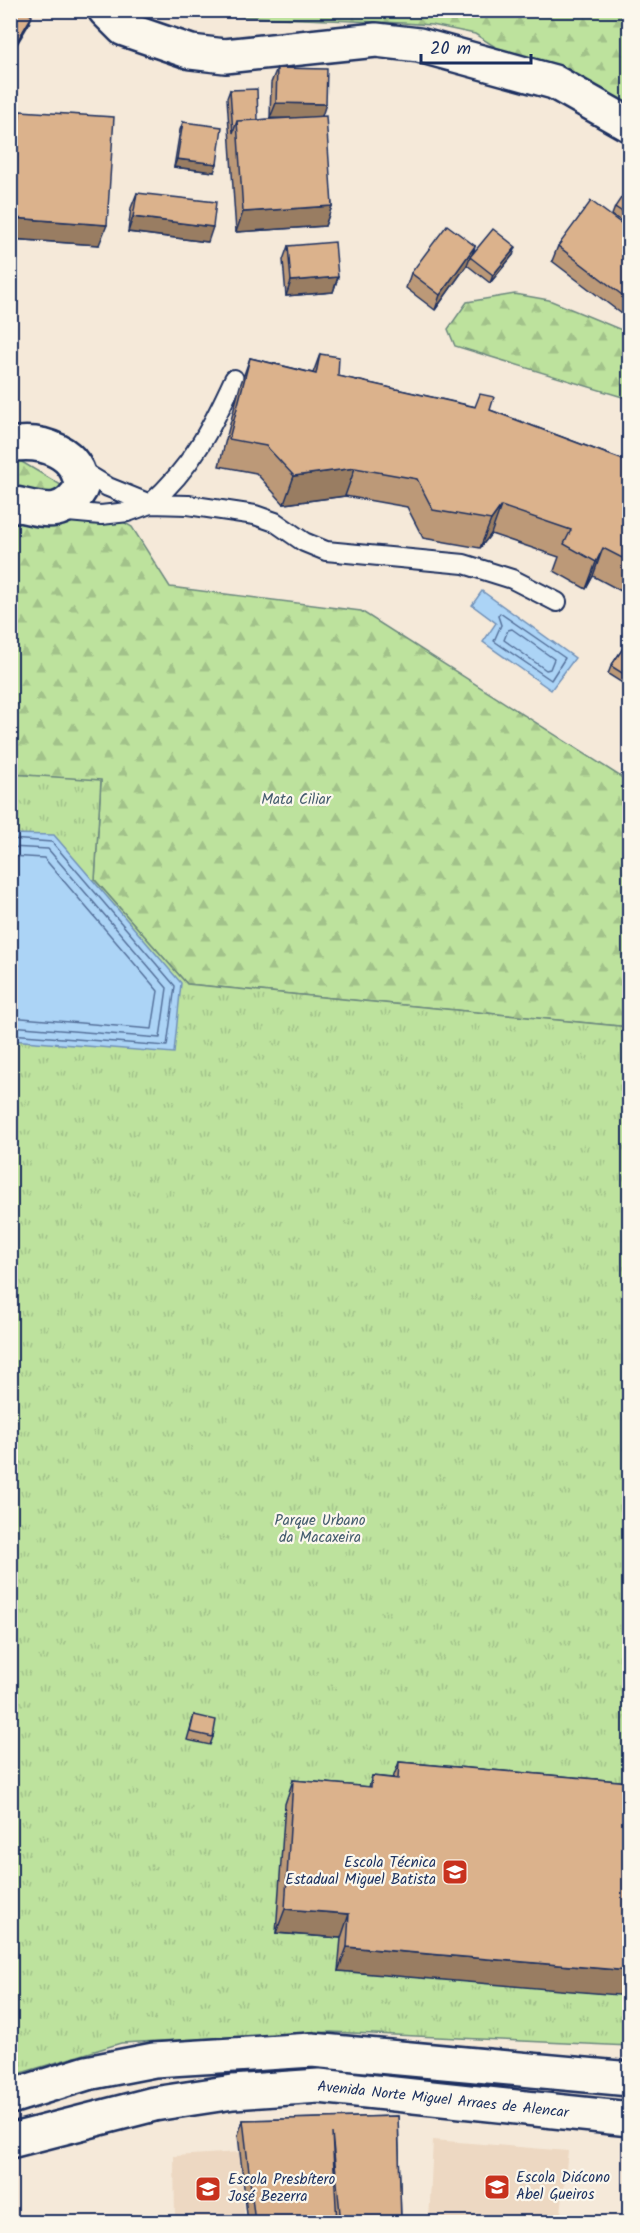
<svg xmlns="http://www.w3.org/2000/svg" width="640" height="2233" font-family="Kalam,sans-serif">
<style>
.built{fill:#edd8c2}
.forest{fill:url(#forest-firs);stroke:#6c887e;stroke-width:1.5}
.park{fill:url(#park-tufts);stroke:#6c887e;stroke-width:1.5}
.water{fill:#acd4f6;stroke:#7292b9;stroke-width:1.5}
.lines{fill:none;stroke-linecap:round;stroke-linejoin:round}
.shore{stroke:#55719b;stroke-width:1.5}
.service-casing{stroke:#1b2f5e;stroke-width:22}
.minor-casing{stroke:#1b2f5e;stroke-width:38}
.primary-casing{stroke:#1b2f5e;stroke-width:38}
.service{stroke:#fbf7ec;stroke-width:18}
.minor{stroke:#fbf7ec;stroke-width:33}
.primary{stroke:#fbf7ec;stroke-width:33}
.wall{fill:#bc9978;stroke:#1b2f5e;stroke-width:1.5}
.shaded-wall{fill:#997d62;stroke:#1b2f5e;stroke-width:1.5}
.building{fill:#dbb28c;stroke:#1b2f5e;stroke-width:1.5}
.labels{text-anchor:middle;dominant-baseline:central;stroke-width:4.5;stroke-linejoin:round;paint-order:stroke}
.park-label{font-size:15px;fill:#445c6e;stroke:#fbf7ec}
.poi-label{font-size:15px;fill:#1b2f5e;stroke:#fbf7ec;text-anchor:start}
.street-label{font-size:15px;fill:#1b2f5e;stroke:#fbf7ec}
</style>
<defs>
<pattern id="forest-firs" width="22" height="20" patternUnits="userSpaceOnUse" patternTransform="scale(1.5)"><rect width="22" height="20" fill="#bde29d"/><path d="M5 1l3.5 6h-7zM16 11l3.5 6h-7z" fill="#a2c28a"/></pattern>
<pattern id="park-tufts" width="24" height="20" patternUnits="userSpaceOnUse" patternTransform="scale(1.5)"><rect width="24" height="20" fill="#bde29d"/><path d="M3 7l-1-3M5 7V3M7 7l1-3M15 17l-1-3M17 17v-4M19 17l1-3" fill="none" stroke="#a2c28a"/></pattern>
</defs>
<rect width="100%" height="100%" fill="#f5e9d9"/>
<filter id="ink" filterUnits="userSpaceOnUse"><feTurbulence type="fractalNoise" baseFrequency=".0167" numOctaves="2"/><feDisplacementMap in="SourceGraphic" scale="12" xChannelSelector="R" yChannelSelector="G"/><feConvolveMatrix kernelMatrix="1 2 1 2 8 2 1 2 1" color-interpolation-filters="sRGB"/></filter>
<g filter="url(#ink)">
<!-- built -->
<path class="built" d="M433 2140 568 2151 560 2222H429Z
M240 2152 245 2222H175L174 2156Z"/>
<!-- forest -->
<path class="forest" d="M187 11H629V132L475 34 432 25 403 23 201 15Z
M515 294 549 300 629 333V399L455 346 448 329 467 302Z
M10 455 132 527 170 587 361 611 629 782V1027L187 984 95 880 101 781 11 774Z"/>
<!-- park -->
<path class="park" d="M10 774 101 780 95 880 187 984 629 1027V2046L331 2032 121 2043 11 2076Z"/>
<!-- water -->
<path class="water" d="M482 591 575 658 551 690 483 642 496 623 472 605Z
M11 834 54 835 181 983 174 1053 11 1040Z"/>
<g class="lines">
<!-- shore -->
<path class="shore" d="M500 613 565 658 551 680 494 641 501 625 498 616Z
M512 629 554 659 550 669 546 670 504 640 508 630Z
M10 839 52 842 175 986 167 1046 10 1034
M10 847 48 849 167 988 160 1038 10 1026
M10 856 44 858 158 991 152 1029 10 1017"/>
<!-- service casing -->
<g class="service-casing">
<path id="service" d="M77 468 108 487 150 504
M150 504C192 467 211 429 234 379
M57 511 101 515 128 512 150 504 188 505 255 515 275 522 304 542 326 551 464 564 512 579 557 602"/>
</g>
<!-- minor casing -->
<g class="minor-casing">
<path id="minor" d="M105 10 124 29 191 52 225 56 376 40 419 45 554 82 630 125
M10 445C42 439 80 452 81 488 62 520 42 509 10 503"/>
</g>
<!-- primary casing -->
<g class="primary-casing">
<path id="primary" d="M10 2097 87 2073 154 2060 312 2050 630 2079
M10 2141 154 2104 233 2092 319 2086 630 2119"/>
</g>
<!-- service -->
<use href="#service" class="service"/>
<!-- minor -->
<use href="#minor" class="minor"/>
<!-- primary -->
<use href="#primary" class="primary"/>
</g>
<!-- wall -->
<path class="wall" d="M277 68 322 116 332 206 325 226 236 232 227 98 230 90 258 120 280 118H270L271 83Z
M20 111 99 245 10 239V169L13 131Z
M183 122 214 172 174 167 180 130Z
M137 193 208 242 128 232 131 208Z
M630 199V227L612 215 615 207Z
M630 230V320L552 261 558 246Z
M288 246 338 277 333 292 286 296 283 260Z
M475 246 473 254 513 255 490 283 467 265 435 310 406 288 411 273Z
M320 354 338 376 490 410 626 461 630 454V584L623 592 593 576 586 589 554 571 559 557 491 534 480 548 423 538 407 507 345 496 284 504 256 473 219 466 240 386 250 358 313 373Z
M630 638V688L608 674 611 666Z
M194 1715 213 1737 210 1745 187 1740Z
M399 1762 630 1782 338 1971 341 1938 276 1933 285 1804 293 1780 369 1787 372 1776 393 1778Z
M398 2116 401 2223H248L238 2135 243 2120Z"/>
<!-- shaded-wall -->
<path class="shaded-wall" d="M32 16 29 24 10 56V53Z
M276 103 326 104 321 119 270 118Z
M177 159 217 164 214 172 174 167Z
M332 206 325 226 236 232 243 212Z
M133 217 213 227 208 242 128 232Z
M13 218 107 225 99 245 10 239V226Z
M475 246 471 258 470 257 467 265 435 310 440 295Z
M516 247 513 255 490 283 493 275Z
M338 277 333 292 286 296 291 281Z
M355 468 345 496 284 504 294 476Z
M501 506 491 534 480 548 491 520Z
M603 548 593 576 586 589 596 562Z
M630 573V584L623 592Z
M285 1909 349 1914 341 1938 276 1933Z
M347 1947 630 1971V1996L338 1971Z"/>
<!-- building -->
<path class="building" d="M10 10H24L32 16 10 53Z
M277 68 327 69 326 104 276 103Z
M257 89 258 120 237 121 233 133 230 90Z
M20 111 114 117 107 225 13 218Z
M326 116 332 206 243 212 237 121Z
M183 122 222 127 217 164 177 159Z
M137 193 216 202 213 227 133 217Z
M623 195 630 199V217L615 207Z
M591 201 630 230V301L558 246Z
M447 225 475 246 440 295 411 273Z
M493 229 516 247 493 275 470 257Z
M335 242 338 277 291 281 288 246Z
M320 354 339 357 338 376 475 407 480 394 494 397 490 410 626 461 630 454V562L603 548 596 562 564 544 571 530 501 506 491 520 433 510 417 479 355 468 294 476 266 446 229 439 250 358 316 374Z
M630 638V678L611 666Z
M194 1715 216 1720 213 1737 190 1732Z
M399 1762 630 1782V1971L347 1947 349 1914 285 1909 293 1780 371 1787 372 1776 398 1779Z
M398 2116 401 2223H341L332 2133 337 2223H255L243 2120Z"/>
</g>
<!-- icons -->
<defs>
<g id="university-square" transform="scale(1.35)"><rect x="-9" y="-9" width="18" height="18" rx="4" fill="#c8321e" stroke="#fbf7ec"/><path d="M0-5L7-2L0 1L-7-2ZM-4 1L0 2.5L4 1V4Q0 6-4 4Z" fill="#fff"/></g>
<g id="school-square" transform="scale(1.35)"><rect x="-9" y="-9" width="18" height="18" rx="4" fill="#c8321e" stroke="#fbf7ec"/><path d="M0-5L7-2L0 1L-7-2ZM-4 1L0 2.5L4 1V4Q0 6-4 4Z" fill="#fff"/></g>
</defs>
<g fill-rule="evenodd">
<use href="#university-square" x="455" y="1872"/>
<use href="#school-square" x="497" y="2187"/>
<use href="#school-square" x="208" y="2189"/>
</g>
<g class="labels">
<!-- park labels -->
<g class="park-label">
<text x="296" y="800">Mata Ciliar</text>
<text x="320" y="1521">Parque Urbano<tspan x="320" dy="17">da Macaxeira</tspan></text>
</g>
<!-- poi labels -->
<g class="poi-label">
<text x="436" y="1863" text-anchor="end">Escola Técnica<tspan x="436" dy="17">Estadual Miguel Batista</tspan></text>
<text x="516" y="2178">Escola Diácono<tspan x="516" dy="17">Abel Gueiros</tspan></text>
<text x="228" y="2180">Escola Presbítero<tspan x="228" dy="17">José Bezerra</tspan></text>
</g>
<!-- street labels -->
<g class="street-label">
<text transform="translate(443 2100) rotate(6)">Avenida Norte Miguel Arraes de Alencar</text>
</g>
</g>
<!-- margin -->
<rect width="640" height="2233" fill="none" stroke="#fbf7ec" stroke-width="36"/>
<rect x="18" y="18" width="604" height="2197" fill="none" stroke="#1b2f5e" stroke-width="2" filter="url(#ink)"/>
<!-- scale -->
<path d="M421 54v9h110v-9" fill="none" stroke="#1b2f5e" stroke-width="3"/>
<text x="430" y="54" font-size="18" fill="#1b2f5e" stroke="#fbf7ec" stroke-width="4.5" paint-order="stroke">20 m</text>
</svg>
